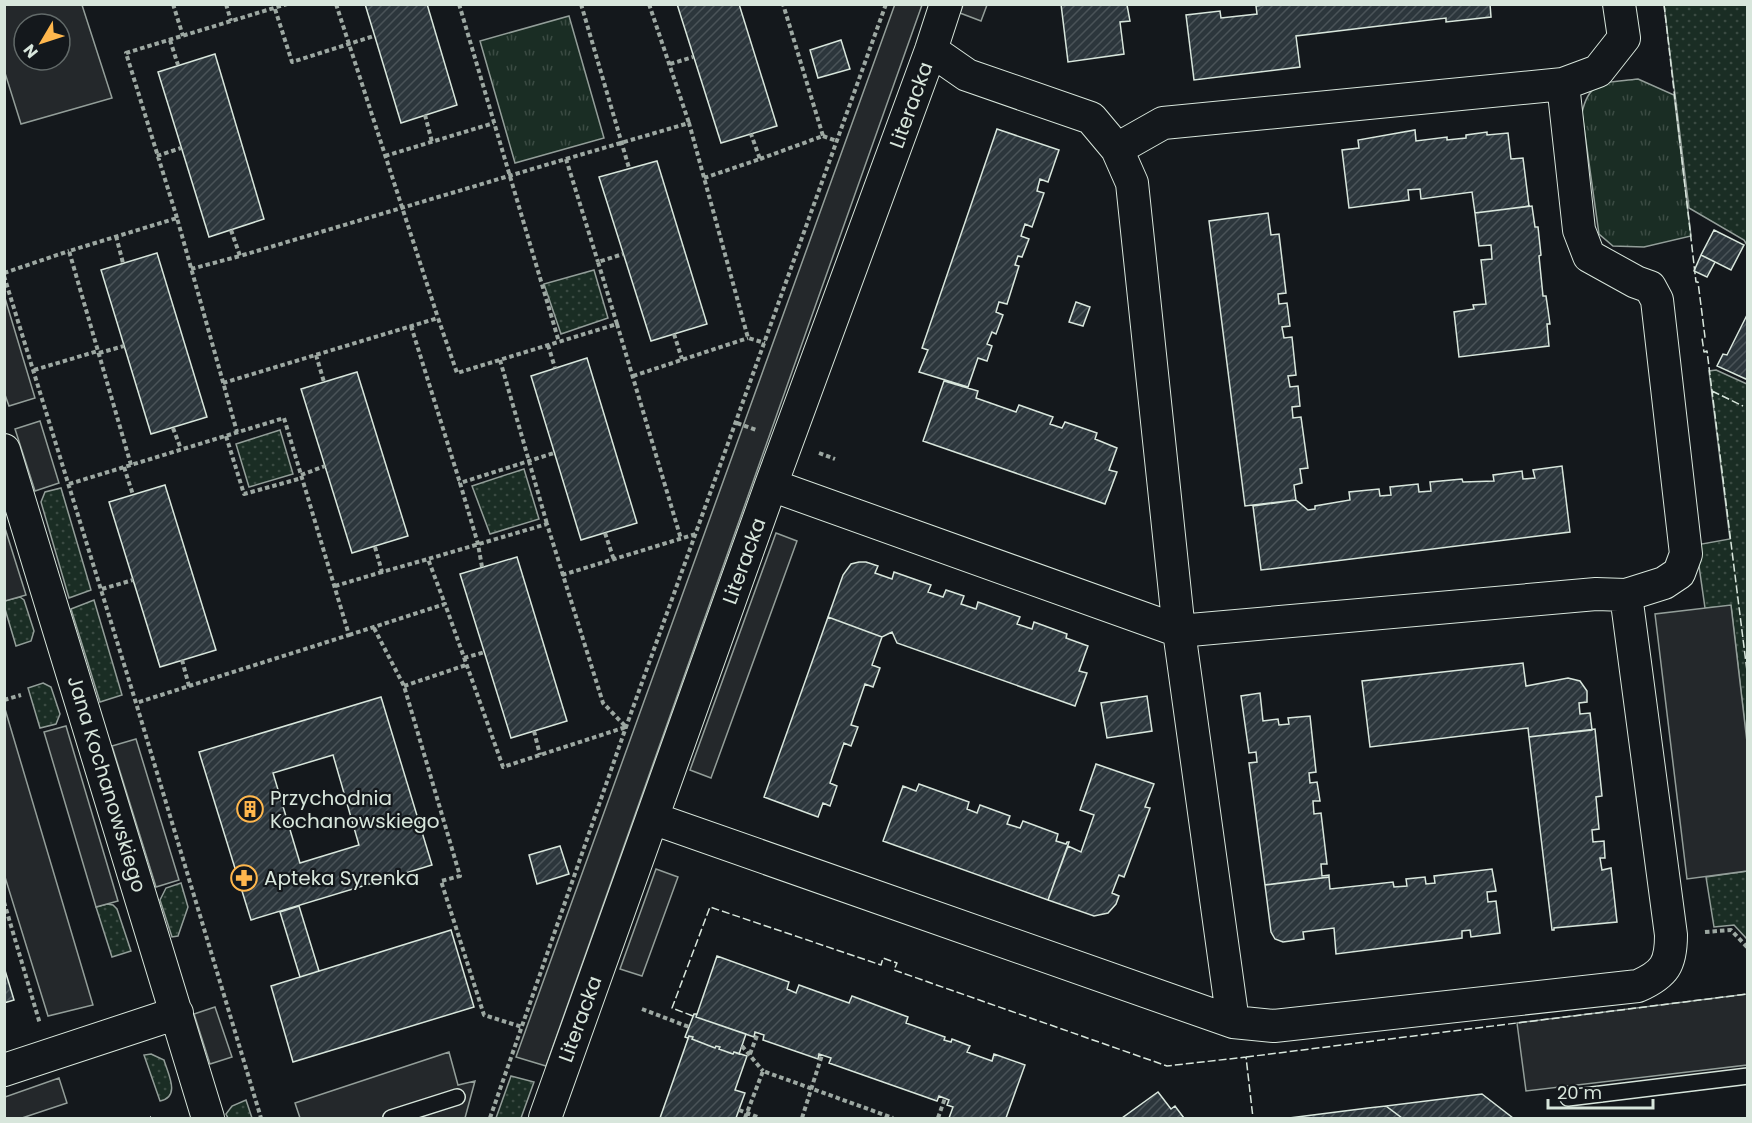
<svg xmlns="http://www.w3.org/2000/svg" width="1752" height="1123" font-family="Poppins,sans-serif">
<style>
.grass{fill:url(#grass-dots);stroke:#939e99;stroke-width:1.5}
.park{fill:url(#park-tufts);stroke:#939e99;stroke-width:1.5}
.parking{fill:#24282b;stroke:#939e99;stroke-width:1.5;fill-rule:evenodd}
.building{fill:url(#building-hatch);stroke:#d8e6dc;stroke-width:1.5;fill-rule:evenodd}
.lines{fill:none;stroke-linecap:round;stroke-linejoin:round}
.service-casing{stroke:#d8e6dc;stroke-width:18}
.minor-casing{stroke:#d8e6dc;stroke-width:34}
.path{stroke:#9da8a2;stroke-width:4;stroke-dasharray:4.5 3;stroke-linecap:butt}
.service{stroke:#14181c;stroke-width:15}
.minor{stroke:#14181c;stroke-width:32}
.fence{stroke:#d8e6dc;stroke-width:1.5;stroke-dasharray:8 3;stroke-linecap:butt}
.labels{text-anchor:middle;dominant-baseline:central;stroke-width:4.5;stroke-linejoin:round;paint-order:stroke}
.street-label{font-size:20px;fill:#d8e6dc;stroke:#14181c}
.poi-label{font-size:20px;fill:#d8e6dc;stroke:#14181c;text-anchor:start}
</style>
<defs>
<pattern id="grass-dots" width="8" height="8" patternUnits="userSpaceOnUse" patternTransform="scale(1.5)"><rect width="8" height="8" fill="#1a2d24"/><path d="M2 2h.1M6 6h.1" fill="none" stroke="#3b4b43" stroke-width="1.8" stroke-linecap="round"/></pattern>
<pattern id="park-tufts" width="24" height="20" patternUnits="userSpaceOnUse" patternTransform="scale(1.5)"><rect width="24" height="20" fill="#1a2d24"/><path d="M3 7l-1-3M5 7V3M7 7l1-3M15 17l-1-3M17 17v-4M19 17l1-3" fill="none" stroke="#3b4b43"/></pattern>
<pattern id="building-hatch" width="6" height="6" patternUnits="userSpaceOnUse" patternTransform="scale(1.5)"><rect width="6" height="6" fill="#2c363c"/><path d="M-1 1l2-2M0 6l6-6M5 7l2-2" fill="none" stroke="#4a5358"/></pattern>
</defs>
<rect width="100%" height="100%" fill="#14181c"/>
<!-- grass -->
<path class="grass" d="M1664 5H1747V245L1744 240 1689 208Z
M594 270 608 318 561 334 544 284Z
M1716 370 1747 384V743L1731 606 1705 608 1696 545 1730 539 1709 371Z
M280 430 293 474 249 487 236 444Z
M524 469 539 519 490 534 472 486Z
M61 488 91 590 69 598 41 502 45 492Z
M20 597 24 600 34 631 31 641 16 646 5 609 4 601Z
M94 600 122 695 100 702 71 609Z
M43 683 51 687 60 714 56 724 40 728 28 688Z
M1747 871V939L1734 925 1714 927 1706 877Z
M181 883 188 907 178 936 172 937 160 900 166 888Z
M107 904 113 905 117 909 131 951 112 957 96 907Z
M151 1054 164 1060C168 1074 181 1097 160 1101L144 1055Z
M511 1076 534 1082 521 1118H496Z
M246 1100 252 1118H228L226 1114 232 1106Z"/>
<!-- park -->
<path class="park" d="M569 16 604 138 515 163 480 41Z
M1638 79 1674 95 1691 236 1644 247 1613 246 1599 234 1582 113C1589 78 1608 83 1638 79Z"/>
<!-- parking -->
<path class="parking" d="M895 4 922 5 546 1066 516 1057Z
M4 5H82L112 98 21 124 5 73ZM24 24H60V60H24Z
M963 5H987L981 21 960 13Z
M5 298 35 398 9 406 4 392Z
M40 421 59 483 35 491 15 429Z
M4 525 26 595 5 601H4Z
M776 533 797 541 711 778 690 770Z
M1731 605 1747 742V871L1687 879 1655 614Z
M5 709 93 1005 48 1016 5 877Z
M66 726 118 901 96 907 44 732Z
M136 739 179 880 156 887 112 746Z
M656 869 678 877 642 976 620 969Z
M1747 994V1065L1526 1091 1517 1023Z
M215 1007 232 1057 210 1064 194 1014Z
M449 1052 458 1085 475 1081 465 1118H300L295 1103Z
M59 1078 67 1103 22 1118H5V1097Z"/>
<!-- building -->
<path class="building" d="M365 4H427L457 105 401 123Z
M677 4H739L777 126 721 143Z
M1061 4 1127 5 1130 21 1120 22 1124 54 1068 62Z
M1270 4H1490L1491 17 1446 22V18L1296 36 1300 67 1194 80 1186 15 1220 11 1221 18 1257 14 1256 6Z
M841 40 850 69 818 78 810 50Z
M215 54 264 219 209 237 158 72Z
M997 129 1059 150 1048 182 1040 179 1037 191 1044 193 1032 227 1025 224 1021 236 1029 239 1022 257 1018 256 1015 265 1019 266 1007 304 999 302 996 312 1003 315 996 334 992 332 987 344 992 346 987 361 978 358 968 387 919 372 928 350 922 348Z
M1415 130 1416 141 1447 137V140L1466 138V135L1487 132V135L1508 133 1511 159 1523 158 1529 206 1475 213 1472 192 1421 199 1420 189 1408 190 1409 200 1349 208 1342 150 1359 148 1358 140Z
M657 161 707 324 651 341 599 177Z
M1532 206 1535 227H1538L1541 255 1539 256 1543 296H1546L1550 324H1547L1549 346 1459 357 1454 312 1474 309 1473 305 1486 304 1481 260 1492 259 1491 245 1479 246 1475 213Z
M1268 213 1271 235 1279 234 1286 293 1278 294 1279 304 1287 303 1290 326 1282 327 1284 338 1292 337 1296 375 1288 376 1290 387 1298 386 1300 406 1292 407 1293 418 1301 417 1308 468 1300 469 1302 483 1294 485 1296 500 1245 506 1209 221Z
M1714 230 1744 245 1731 270 1701 255Z
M157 253 207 417 151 434 101 270Z
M1701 255 1715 262 1707 277 1694 271Z
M1076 302 1090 307 1083 326 1069 322Z
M1748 313V380L1717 366 1723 354 1727 355Z
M587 358 637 523 581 540 531 376Z
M357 372 408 536 352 553 301 389Z
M944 381 978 391 976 398 1016 412 1019 405 1053 417 1050 424 1062 428 1065 422 1097 433 1095 439 1117 448 1109 470 1117 472 1105 504 923 441Z
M1562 466 1570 532 1261 570 1253 506 1296 500 1308 510 1315 509V506L1350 500 1349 492 1379 489 1380 496 1391 495 1390 487 1418 484 1419 492 1431 491 1430 482 1462 479 1463 482 1494 481 1493 475 1522 471 1523 479 1535 478 1533 470Z
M165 485 216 650 160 667 109 502Z
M517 557 567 721 511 738 460 574Z
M859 562H866L878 566 875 573 892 579 894 572 931 585 928 592 943 597 946 590 964 596 961 604 976 609 978 602 1020 617 1017 624 1032 629 1034 622 1067 634 1066 638 1088 646 1079 671 1087 673 1075 706 897 643 892 632 882 637 828 617 843 575 851 564Z
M828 617 882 637 872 665 880 668 873 687 865 684 851 725 858 727 851 746 844 743 830 783 837 786 830 806 823 803 818 817 764 797Z
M1523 663 1526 686 1568 678 1580 681 1587 691V702L1579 703 1580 714 1590 713 1592 730 1529 737 1528 728 1370 747 1362 681Z
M1260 693 1263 721 1278 719 1279 725 1289 724 1288 718 1310 716 1316 772 1309 773 1310 783 1317 782 1320 801H1313L1314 814 1321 813 1327 864H1321L1322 876 1329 875V877L1265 885 1249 763 1257 762 1256 752 1249 753 1241 696Z
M1147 696 1152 731 1107 738 1101 703Z
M381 697 432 865 251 920 199 752ZM333 755 359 845 300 863 273 773Z
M1595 729 1602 796 1596 797 1599 829 1592 830 1593 842 1604 841 1605 858H1600L1602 870 1611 868 1617 922 1554 928V930H1552L1529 737Z
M1096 764 1154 784 1145 807 1150 808 1124 877 1119 875 1112 893 1119 896 1116 904 1108 913 1094 916 1048 900 1068 846 1081 852 1094 815 1080 810Z
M919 784 969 802 967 809 977 813 980 805 1010 816 1007 824 1020 828 1023 821 1058 834 1056 841 1066 844 1067 842H1069L1048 900 883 841 903 786 916 791Z
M560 846 569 874 537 884 529 855Z
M1492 869 1496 891 1487 892 1488 902 1496 901 1500 933 1471 937 1470 930 1462 931V938L1336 954 1334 928 1303 932 1304 939 1283 942 1275 939 1271 932 1265 885 1329 877 1330 889 1393 882 1394 887 1407 886 1406 879 1425 877 1426 884 1435 883 1434 876Z
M299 906 319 971 300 977 280 912Z
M451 930 474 1007 293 1062 271 986Z
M717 956 789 982 787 989 796 993 799 985 849 1003 852 996 908 1017 906 1023 945 1037 944 1040 951 1042 952 1039 970 1046 967 1052 992 1061 994 1054 1025 1065 1006 1118H949L953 1107 947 1105 949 1100 939 1096 937 1101 829 1063 831 1058 819 1054 818 1059 763 1040 764 1035 755 1032 754 1037 696 1017Z
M4 967 14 1000 4 1003Z
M694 1014H697L696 1017 746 1034 739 1054 734 1052 733 1054 719 1049 720 1047 716 1046 715 1048 692 1039 693 1037 689 1036 688 1038 685 1037Z
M689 1036 693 1037 692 1039 715 1048 716 1046 720 1047 719 1049 733 1054 734 1052 747 1056 735 1090 745 1093 736 1118H660Z
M1158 1092 1171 1109 1175 1106 1184 1118H1122Z
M1482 1094 1513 1118H1402L1386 1106Z
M1386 1106 1402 1118H1289L1368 1108Z"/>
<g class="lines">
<!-- service casing -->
<g class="service-casing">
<path id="service" d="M1568 1098 1748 1076
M391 1118 457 1097"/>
</g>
<!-- minor casing -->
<g class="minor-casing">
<path id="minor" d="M931 50 967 75 1091 118 1117 149 1132 183 1179 631 1233 1022
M1117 149 1163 123 1563 84 1598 71 1624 38 1619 4
M4 450 208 1118
M771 485 1179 631 1596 594 1626 595 1664 583 1679 573 1686 554 1657 300 1650 287 1636 282 1589 256 1579 230 1563 84
M652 818 1233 1022 1274 1026 1638 986C1665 974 1671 964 1671 935L1626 595
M4 1070 177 1013
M545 1118 771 485 931 50 946 4"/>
</g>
<!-- path -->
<path class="path" d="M173 4 183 36
M226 4 231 21
M336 4 438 318
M459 4 559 342
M581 4 629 168
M649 4 689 123
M275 9 292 62 374 36
M170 40 178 65
M670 64 693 57
M425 115 432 142
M823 136 837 141
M157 156 181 148
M385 156 494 123
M566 159 689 123 748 338 765 343
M760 159 823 136 783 4
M704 178 760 159 751 134
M177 218 126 53 287 4
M231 230 240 256 566 159 598 262
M116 236 123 263
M191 269 240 256
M4 273 69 251
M4 276 136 703 261 1118
M617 324 598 262 623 254
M411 326 460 483
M674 334 682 359
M548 345 555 368
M99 353 124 346
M316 355 324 382
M500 360 547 524
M34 370 98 351
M633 376 748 338
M223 383 438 318 457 373 617 324 681 539
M737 423 756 430
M173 428 181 449
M226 436 244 494 302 478
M819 453 835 459
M131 465 69 251 177 218 237 432
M124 467 133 495
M301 475 325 466
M69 484 284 418 349 635 136 703
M605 533 614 560
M375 547 382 572 428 559
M482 567 478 544 460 483 554 453
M562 575 696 534
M335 586 382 572
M102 589 133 580
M374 628 404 686 460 876 441 881 484 1015 522 1027
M349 635 445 604 503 767 626 727 603 703 547 524 428 559 445 604
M464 658 485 652
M182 660 189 686
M404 686 466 665
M4 700 21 695
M534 731 540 755
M4 902 40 1024
M1705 932 1731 930 1748 948
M642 1009 689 1027
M742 1046 763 1071
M750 1054 758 1033
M739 1110 760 1118
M150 1118H151
M490 1118 626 727 886 4
M745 1118 763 1071 893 1118
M802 1118 822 1055
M938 1118 945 1098"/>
<!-- service -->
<use href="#service" class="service"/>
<!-- minor -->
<use href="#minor" class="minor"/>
<!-- fence -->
<path class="fence" d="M1664 4 1696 282H1698L1705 337 1702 338 1704 352 1707 351 1748 679
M1712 391 1743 406
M693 1016 672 1008 710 907 881 965 883 958 897 963 894 970 1167 1066 1246 1057 1253 1118
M1246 1057 1748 994"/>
</g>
<!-- icons -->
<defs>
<g id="building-ring" transform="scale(1.35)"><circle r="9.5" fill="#14181c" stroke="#ffb74d" stroke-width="1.5"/><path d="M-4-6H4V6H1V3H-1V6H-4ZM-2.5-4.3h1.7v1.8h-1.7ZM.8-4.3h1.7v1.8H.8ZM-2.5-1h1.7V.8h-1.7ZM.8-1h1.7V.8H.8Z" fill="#ffb74d"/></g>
<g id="pharmacy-ring" transform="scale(1.35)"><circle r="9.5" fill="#14181c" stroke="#ffb74d" stroke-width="1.5"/><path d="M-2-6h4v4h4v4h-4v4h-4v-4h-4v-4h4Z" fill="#ffb74d"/></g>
</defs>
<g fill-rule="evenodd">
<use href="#building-ring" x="250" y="809"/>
<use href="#pharmacy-ring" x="244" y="878"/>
</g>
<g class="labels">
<!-- street labels -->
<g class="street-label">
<text transform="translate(911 105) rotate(-70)">Literacka</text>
<text transform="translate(744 561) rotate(-70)">Literacka</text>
<text transform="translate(107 784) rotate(73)">Jana Kochanowskiego</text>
<text transform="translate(580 1019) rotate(-70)">Literacka</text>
</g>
<!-- poi labels -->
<g class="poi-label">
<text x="270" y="798">Przychodnia<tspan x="270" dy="23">Kochanowskiego</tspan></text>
<text x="264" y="878">Apteka Syrenka</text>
</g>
</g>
<!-- border -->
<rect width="1752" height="1123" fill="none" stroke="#d8e6dc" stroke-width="12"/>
<!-- north arrow -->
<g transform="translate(42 42) rotate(231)"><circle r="28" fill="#14181c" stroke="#626a69" stroke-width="1.5"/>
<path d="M0-4.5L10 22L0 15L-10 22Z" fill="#ffb74d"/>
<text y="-9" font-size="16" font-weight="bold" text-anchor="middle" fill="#d8e6dc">N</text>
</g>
<!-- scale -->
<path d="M1548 1099v9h105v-9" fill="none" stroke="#d8e6dc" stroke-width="3"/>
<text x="1557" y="1099" font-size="18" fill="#d8e6dc" stroke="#14181c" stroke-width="4.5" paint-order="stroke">20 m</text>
</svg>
